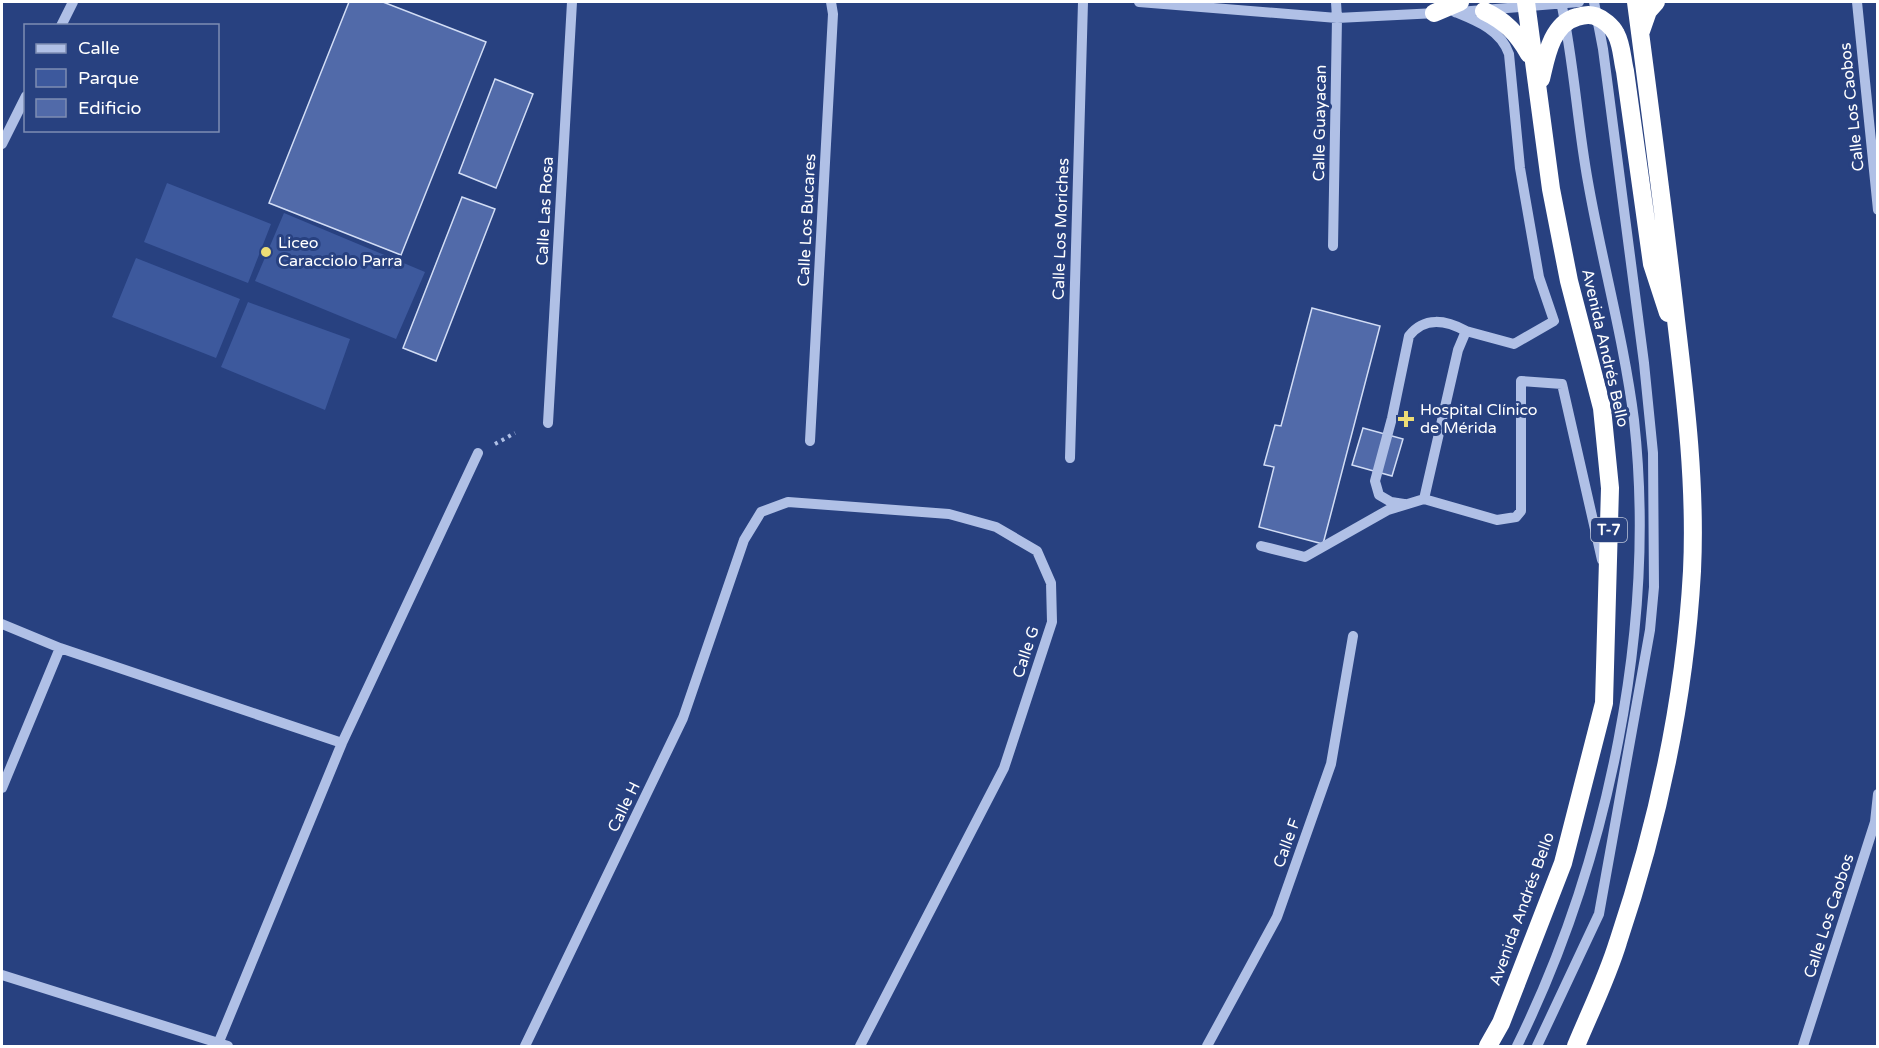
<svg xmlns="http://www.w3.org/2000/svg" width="1879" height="1048" font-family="'Varela Round',sans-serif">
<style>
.green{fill:#3d599d}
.building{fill:#516aa9;stroke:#d2ddf5;stroke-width:1.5}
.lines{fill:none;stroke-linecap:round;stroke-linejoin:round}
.path{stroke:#b0c0e6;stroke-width:4;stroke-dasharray:3 4.5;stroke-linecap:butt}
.minor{stroke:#b0c0e6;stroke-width:10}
.highway{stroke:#fff;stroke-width:18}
.poi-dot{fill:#eddd76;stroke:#284180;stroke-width:2}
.labels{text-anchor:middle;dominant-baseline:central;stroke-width:6;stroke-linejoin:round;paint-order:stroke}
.shield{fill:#284180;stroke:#bec6d9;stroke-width:1.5}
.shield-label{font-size:15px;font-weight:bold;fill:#fff}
.street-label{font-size:16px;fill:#fff;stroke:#284180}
.poi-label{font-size:16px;fill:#fff;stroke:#284180;text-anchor:start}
</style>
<rect width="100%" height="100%" fill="#284180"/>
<!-- green -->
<path class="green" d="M167 183 271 224 248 283 144 242Z
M284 213 425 272 396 339 255 281Z
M136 258 240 299 216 358 112 317Z
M248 302 350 339 325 410 221 367Z"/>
<!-- building -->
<path class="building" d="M349 2H383L486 42 401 255 269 203Z
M495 79 533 94 496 188 459 173Z
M462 197 495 209 436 361 403 348Z
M1312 308 1380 326 1323 544 1259 527 1274 467 1264 465 1275 425 1281 426Z
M1363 428 1403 439 1392 476 1352 465Z"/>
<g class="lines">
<!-- path -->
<path class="path" d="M495 444 515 433"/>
<!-- minor -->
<path class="minor" d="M1139 2 1337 18 1437 13
M1857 2 1878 210
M1455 12C1477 21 1501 30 1509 54L1520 168 1539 277 1554 321 1514 344 1466 331 1458 350 1424 499 1497 520 1516 517 1521 511V381L1562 384 1602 560
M1459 12 1579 2
M61 26 73 2
M2 144 26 96
M1333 246 1337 18 1336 2
M548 423 572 2
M810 441 833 14 831 2
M1070 458 1083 2
M1404 504 1391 502 1379 495 1375 481 1392 418 1409 336C1424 316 1446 320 1466 331
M1261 546 1305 557 1388 510 1424 499
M2 624 60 648 342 743
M2 788 60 648
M2 975 228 1046
M218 1044 342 743 478 453
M525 1046 683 718 744 540 761 512 788 502 949 514 996 527 1037 551 1051 583 1052 622 1004 768 860 1046
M1207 1046 1277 917 1331 764 1353 636
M1517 1046C1608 861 1657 626 1634 420 1624 340 1602 262 1588 182 1577 122 1574 61 1561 2
M1537 1046 1599 914 1650 630 1654 587 1653 453 1644 363 1603 49 1594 2
M1803 1046 1875 822 1878 794"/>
<!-- highway -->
<path class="highway" d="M1484 11C1505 21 1517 33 1529 54
M1434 13 1460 2
M1641 31 1648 11 1656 2
M1541 79C1546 58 1551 24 1577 17 1583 15 1589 14 1595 16 1603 19 1612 26 1616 34 1622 45 1622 59 1625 71L1652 264 1668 313
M1488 1046 1501 1023 1563 863 1604 703 1610 488 1602 408 1569 281 1551 189 1526 2
M1576 1046C1590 1012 1607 978 1618 942 1658 823 1685 697 1692 571 1696 487 1686 403 1676 320 1664 214 1650 108 1636 2"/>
</g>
<!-- markers -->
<g class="poi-dot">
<circle cx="266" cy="252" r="6"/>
<path d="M1403 410h6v6h6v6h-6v6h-6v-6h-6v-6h6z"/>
</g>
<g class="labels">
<!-- shield labels -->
<rect class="shield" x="1591" y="518" width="36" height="24" rx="4.5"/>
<g class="shield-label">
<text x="1609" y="530">T-7</text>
</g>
<!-- street labels -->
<g class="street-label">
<text transform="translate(1852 107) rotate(-96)">Calle Los Caobos</text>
<text transform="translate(1320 123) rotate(-89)">Calle Guayacan</text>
<text transform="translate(545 211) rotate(-87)">Calle Las Rosa</text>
<text transform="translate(807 220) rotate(-87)">Calle Los Bucares</text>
<text transform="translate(1061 229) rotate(-88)">Calle Los Moriches</text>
<text transform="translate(1605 348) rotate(77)">Avenida Andrés Bello</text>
<text transform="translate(1026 652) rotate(-72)">Calle G</text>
<text transform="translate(624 807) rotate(-64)">Calle H</text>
<text transform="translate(1287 843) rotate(-70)">Calle F</text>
<text transform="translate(1522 909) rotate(-70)">Avenida Andrés Bello</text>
<text transform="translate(1829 916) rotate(-72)">Calle Los Caobos</text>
</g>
<!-- poi labels -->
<g class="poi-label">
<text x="278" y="243">Liceo<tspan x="278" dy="18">Caracciolo Parra</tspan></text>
<text x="1420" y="410">Hospital Clínico<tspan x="1420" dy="18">de Mérida</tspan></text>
</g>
</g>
<!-- border -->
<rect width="1879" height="1048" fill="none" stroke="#ffffff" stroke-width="6"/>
<!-- legend -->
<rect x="24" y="24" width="195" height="108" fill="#284180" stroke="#7e8db3" stroke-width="1.5"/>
<rect x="36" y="44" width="30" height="9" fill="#b0c0e6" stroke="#7e8db3" stroke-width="1.5"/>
<text x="78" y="54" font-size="18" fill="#ffffff">Calle</text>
<rect x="36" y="69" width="30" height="18" fill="#3d599d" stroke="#7e8db3" stroke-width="1.5"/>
<text x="78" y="84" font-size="18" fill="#ffffff">Parque</text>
<rect x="36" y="99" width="30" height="18" fill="#516aa9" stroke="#7e8db3" stroke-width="1.5"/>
<text x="78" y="114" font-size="18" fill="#ffffff">Edificio</text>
</svg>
